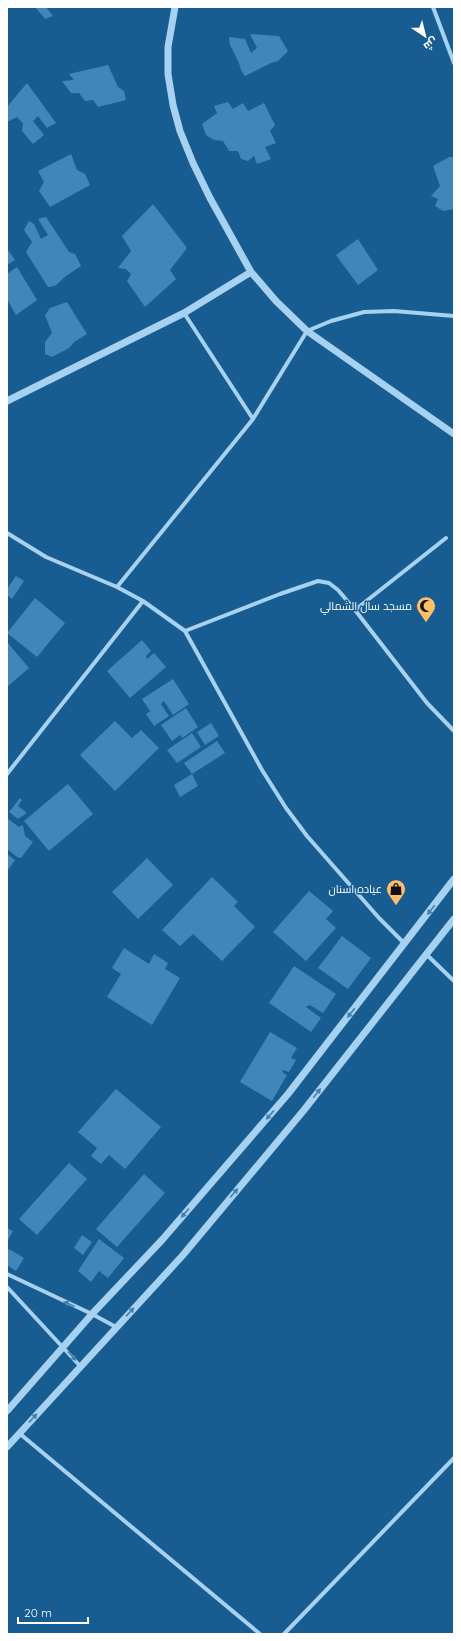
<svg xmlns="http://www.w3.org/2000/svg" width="461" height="1641" font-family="Quicksand,Cairo,sans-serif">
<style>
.building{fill:#4186b9}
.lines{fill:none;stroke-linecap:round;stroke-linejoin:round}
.minor{stroke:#a7d1f0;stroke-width:4}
.tertiary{stroke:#a7d1f0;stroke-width:7}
.oneway{fill:#4380ae}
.labels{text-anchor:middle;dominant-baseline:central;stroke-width:3;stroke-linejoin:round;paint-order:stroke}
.poi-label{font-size:11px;fill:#fff;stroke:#185d91;text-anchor:end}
</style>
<rect width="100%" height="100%" fill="#185d91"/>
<!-- building -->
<path class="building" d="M35 7H46L53 16 45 19Z
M250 34 279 36 288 51 278 61 271 63 245 76 241 70 239 63 230 45 229 37 245 39 251 53 257 48Z
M108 65 118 87 124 91 126 100 98 107 93 100 85 101 79 93H71L62 81 74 80 69 74Z
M27 83 56 123 47 128 38 116 33 121 44 135 33 144 22 131 23 123 17 117 7 122V107Z
M228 102 233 109 243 103 248 111 264 103 275 125 270 131 276 143 265 147 271 159 257 164 254 156 248 161 241 159 238 151H229L223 141 214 140 206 135 202 124 217 113 214 106Z
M71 154 77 170 85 174 90 185 50 207 39 191 44 182 38 171Z
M449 157H454V209L443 211 435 206 438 199 431 196 440 186 433 166Z
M153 204 187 248 170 270 176 279 145 307 127 281 131 274 126 269 118 268 131 251 122 236Z
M46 217 69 252 75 254 81 266 66 276 55 286 48 287 26 252 32 242 24 230 29 221 34 224 41 239 48 235 38 219Z
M358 239 378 270 358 285 336 255Z
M7 249 15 260 7 265Z
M17 267 37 300 16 315 7 299V274Z
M67 302 87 334 74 342 69 348 52 357 45 354V342L52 333 45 315 50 308Z
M16 576 24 581 12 599 7 595V589Z
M35 598 65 623 37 657 7 633Z
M142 640 151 651 146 656 147 659 154 653 166 667 130 698 107 671Z
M7 642 29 668 7 687Z
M173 679 189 704 173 715 164 701 161 704 169 716 154 726 146 714 156 707 150 711 142 699Z
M186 708 198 727 182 738 180 735 172 741 161 725Z
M115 721 132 738 141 730 159 748 115 791 80 755Z
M211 723 219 736 205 745 197 732Z
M192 733 201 747 177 763 167 750Z
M217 741 225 753 192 774 184 763Z
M192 774 198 786 180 797 174 785Z
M68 784 93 814 49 851 24 821Z
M20 798 22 800 18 806 27 813 18 819 9 812Z
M7 818 19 827 23 825 25 836 33 842 21 858 17 857 7 849Z
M7 854 15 860 7 871Z
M147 858 173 885 138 919 112 892Z
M212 877 238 902 234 906 255 927 222 961 193 934 180 946 162 930Z
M309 891 333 911 326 919 336 928 306 961 273 932Z
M342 936 371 958 348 989 318 968Z
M124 948 149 964 154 954 168 963 165 969 180 978 152 1025 107 997 121 974 112 968Z
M294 966 336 994 323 1013 310 1005 306 1007 321 1018 311 1032 269 1003Z
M270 1032 297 1048 291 1058 296 1060 289 1072 283 1070 282 1072 287 1075 272 1101 240 1082Z
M116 1089 161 1127 125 1169 109 1155 101 1164 91 1156 97 1148 78 1132Z
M69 1163 87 1179 37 1235 19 1219Z
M144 1174 165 1193 117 1247 96 1229Z
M7 1228 13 1231 7 1242Z
M82 1235 92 1242 83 1255 74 1248Z
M99 1239 124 1258 108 1278 99 1271 91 1282 78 1271Z
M9 1249 24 1258 16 1271 7 1265V1252Z"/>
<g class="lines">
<!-- minor -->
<path class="minor" d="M433 7 454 63
M184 313 253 419
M7 533 46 557 117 587 143 601 185 631 262 770 286 808 307 836 379 918 405 944
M117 587 253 419 307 331 331 321 364 312 394 311 454 316
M355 610 446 538
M185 631 280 594 318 581 329 583 338 590 355 610 427 703 454 731
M7 774 143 601
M427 955 454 981
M7 1274 92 1314 116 1327
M7 1287 81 1367
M19 1433 260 1634
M284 1634 454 1458"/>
<!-- tertiary -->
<path class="tertiary" d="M175 7 168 47V74L173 105 180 131 193 163 210 198 251 272 276 301 307 331 454 434
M7 401 184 313 251 272
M7 1411 92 1314 162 1240 288 1094 454 879
M7 1447 183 1255 304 1110 454 919"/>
</g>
<!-- one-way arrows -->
<defs><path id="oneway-solid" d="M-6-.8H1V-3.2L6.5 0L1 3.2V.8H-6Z"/></defs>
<g class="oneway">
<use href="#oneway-solid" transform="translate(431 910) rotate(127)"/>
<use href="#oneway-solid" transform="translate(351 1013) rotate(128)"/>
<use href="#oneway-solid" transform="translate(317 1093) rotate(-52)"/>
<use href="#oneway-solid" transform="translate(270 1115) rotate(131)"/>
<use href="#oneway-solid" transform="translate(234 1193) rotate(-50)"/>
<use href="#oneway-solid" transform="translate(185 1213) rotate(131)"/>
<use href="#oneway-solid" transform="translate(69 1304) rotate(-156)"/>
<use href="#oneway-solid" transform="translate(130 1312) rotate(-47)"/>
<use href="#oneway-solid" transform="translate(72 1356) rotate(49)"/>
<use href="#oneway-solid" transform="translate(33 1418) rotate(-47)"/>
</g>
<!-- icons -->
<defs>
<g id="mosque-pin" transform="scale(1)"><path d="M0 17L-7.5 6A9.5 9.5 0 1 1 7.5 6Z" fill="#ffbf66" stroke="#185d91"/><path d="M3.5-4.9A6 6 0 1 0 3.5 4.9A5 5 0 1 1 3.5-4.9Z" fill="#111"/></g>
<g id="shop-pin" transform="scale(1)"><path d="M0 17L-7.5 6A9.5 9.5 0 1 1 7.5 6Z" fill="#ffbf66" stroke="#185d91"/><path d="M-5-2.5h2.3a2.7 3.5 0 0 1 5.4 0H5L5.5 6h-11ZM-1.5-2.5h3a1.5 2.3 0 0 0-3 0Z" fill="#111"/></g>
</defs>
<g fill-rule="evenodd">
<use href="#mosque-pin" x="426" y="606"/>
<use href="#shop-pin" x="396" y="889"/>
</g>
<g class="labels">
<!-- poi labels -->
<g class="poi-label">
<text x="412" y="606">مسجد سال الشمالي</text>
<text x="382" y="889">عياده اسنان</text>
</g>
</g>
<!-- border -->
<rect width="461" height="1641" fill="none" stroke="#ffffff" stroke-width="16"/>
<!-- north arrow -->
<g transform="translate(425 36) rotate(145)" stroke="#185d91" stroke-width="3" paint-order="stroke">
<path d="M0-3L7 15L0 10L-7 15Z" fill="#ffffff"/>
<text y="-6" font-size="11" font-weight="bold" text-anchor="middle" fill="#ffffff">ش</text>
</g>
<!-- scale -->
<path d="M18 1617v6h70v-6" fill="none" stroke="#ffffff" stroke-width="2"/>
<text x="24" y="1617" font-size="12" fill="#ffffff" stroke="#185d91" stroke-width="3" paint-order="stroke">20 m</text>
</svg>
